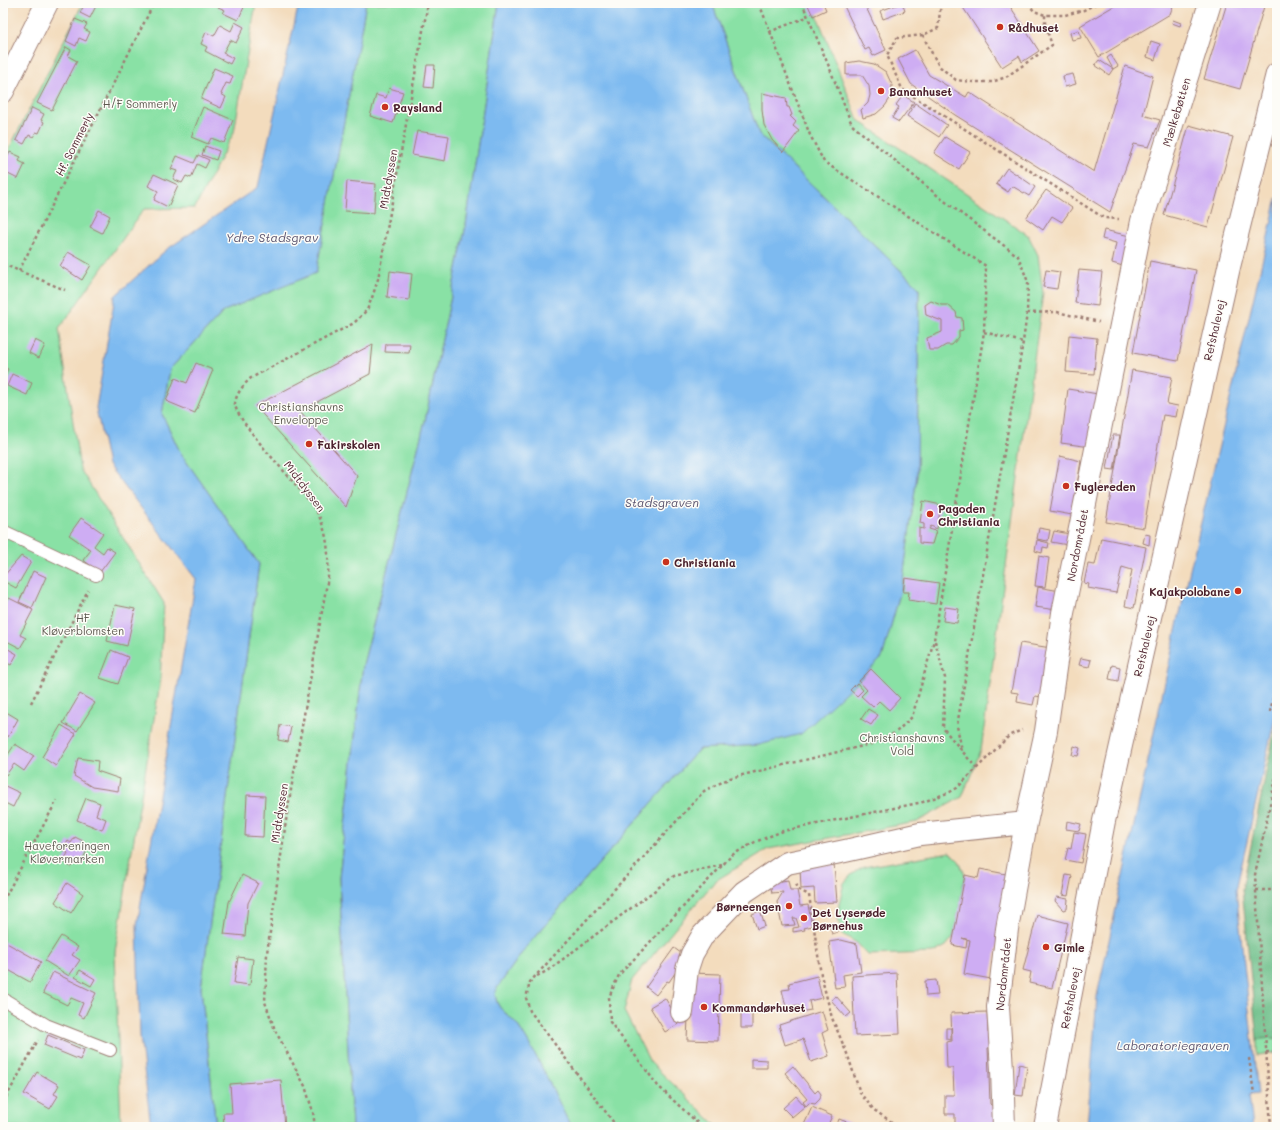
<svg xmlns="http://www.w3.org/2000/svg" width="1280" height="1130" font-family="Mali,sans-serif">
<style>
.green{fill:#89e1a5;stroke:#6a8068}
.forest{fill:#6ebf8a;stroke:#5c6f5a}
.water{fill:#7dbaf0;stroke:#646c8e}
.building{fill:#ceadf3}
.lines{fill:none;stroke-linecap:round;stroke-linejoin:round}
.lane-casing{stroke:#9e7e74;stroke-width:14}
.street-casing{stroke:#9e7e74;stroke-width:24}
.secondary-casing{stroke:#9e7e74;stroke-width:24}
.path{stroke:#9e7e74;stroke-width:2.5;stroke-dasharray:3 3;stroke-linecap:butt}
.lane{stroke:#fff;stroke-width:12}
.street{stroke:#fff;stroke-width:22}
.secondary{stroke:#fff;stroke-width:22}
.poi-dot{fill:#c8321e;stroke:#fdfcf7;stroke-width:1.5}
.labels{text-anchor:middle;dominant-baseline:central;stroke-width:3;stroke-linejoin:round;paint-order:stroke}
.poi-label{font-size:11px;font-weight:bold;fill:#4a1f2b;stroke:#fdfcf7;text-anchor:start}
.park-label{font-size:11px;fill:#5d5950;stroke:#fdfcf7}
.street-label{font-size:11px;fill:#4a1f2b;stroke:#fdfcf7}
.water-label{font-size:12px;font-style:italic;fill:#5c5570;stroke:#fdfcf7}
</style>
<rect width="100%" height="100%" fill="#fdfcf7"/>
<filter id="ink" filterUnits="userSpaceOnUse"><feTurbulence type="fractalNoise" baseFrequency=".025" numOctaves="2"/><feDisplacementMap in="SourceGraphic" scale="8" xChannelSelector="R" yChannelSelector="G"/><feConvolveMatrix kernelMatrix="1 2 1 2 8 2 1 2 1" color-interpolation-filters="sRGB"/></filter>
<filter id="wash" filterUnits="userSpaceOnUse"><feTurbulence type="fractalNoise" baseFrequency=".012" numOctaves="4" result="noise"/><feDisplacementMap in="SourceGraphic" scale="16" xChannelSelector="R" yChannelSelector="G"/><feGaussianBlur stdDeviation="0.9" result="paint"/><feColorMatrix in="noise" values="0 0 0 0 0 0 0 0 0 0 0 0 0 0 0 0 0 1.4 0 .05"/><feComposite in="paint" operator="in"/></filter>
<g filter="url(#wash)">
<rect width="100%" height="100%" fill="#f3dcbd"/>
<!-- green -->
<path class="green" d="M83 3H256L234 132 195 208 144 209 59 329 80 469 164 603 160 683 115 952 121 1127H3V161Z
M366 3H499L466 225 425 421 363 665 339 878 352 1127H216L201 988 259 564 181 454 162 414 170 369 224 311 316 272Z
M712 3H812L858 120 1028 235 1038 255 1043 293 981 750 962 797 917 822 768 849 715 881 632 980 624 1011 650 1062 718 1127H571C554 1095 538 1055 518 1026 508 1011 496 1013 495 991L526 947 699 749 759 745 882 658 902 586 917 475 919 288 759 134Z
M950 852 959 861 965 875 954 936 946 946 933 953 868 955 857 943 842 934 838 917 839 904 844 883 852 874 864 867Z
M1277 1038V1053L1257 1055V1039Z"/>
<!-- forest -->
<path class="forest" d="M1277 719V1038L1257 1039 1242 889Z"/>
<!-- water -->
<path class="water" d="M299 3H366L316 273 224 311 170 369 162 414 181 454 259 564 201 988 216 1127H151L140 1036 137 925 196 579 108 465 96 408 115 296 166 250 258 187Z
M499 3H712L759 134 919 288 917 475 902 586 882 658 801 734 759 745 699 749 526 947 495 991C496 1013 508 1011 518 1026 538 1055 555 1095 571 1127H352L339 878 363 665 425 421 466 225Z
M1277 198V709L1236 890 1258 1094 1249 1095 1253 1127H1087L1097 996 1179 617Z"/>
<g id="blocks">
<!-- building -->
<path class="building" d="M85 3 97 4 90 18 80 13Z
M220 3H246L238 20 223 13 225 10 218 7Z
M807 3H823L826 10 813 16Z
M851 3H864L886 50 873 56 869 48 865 50 844 6Z
M902 3 905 11 883 19 880 11Z
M960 3H1008L1039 51 1022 62 1019 56 1002 67Z
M1119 3H1174L1170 14 1099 57 1080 26Z
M1227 3H1265L1240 89 1204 79Z
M75 19 87 24 84 29 90 32 86 41 79 38 76 46 66 41Z
M1173 20 1181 23 1180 26 1172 23Z
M235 22 244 27 236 43 230 40 223 53 233 58 230 64 205 51 207 47 201 44 206 32 214 36 220 25 231 31Z
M1079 30 1081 38 1072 40 1070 33Z
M1151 41 1160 44 1155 60 1147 57Z
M66 47 71 50 68 56 77 61 52 110 37 103Z
M915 50 929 75 966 97 969 92 1094 172 1125 66 1153 76 1143 115 1160 120 1149 147 1134 144 1110 212 955 115 911 84 898 59Z
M1111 55 1118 66 1113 69 1107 58Z
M1099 60 1113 69 1109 75 1095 65Z
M859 61 874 64 886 72 892 85 891 97 885 106 876 114 863 118 861 110 868 103 870 95 869 86 862 75H846V63Z
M427 65H435L433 88 424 87Z
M214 68 233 76 230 84 226 83 221 94 226 97 221 108 201 99Z
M1073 74 1076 84 1065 87 1063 76Z
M389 88 403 92 393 123 370 116 376 95 386 98Z
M762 93 786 98 787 107H789L792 115 790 116 796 122 793 126 799 131 783 152 772 140 764 125 762 110Z
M903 95 914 102 899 122 892 118 899 107 896 105Z
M915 103 947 125 939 137 907 116Z
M203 107 233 120 224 143 211 138 208 144 191 137Z
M32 108 44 114 41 120 44 122 39 133 36 132 33 137 29 135 24 144 16 140Z
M1189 125 1233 137 1208 227 1164 215Z
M417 131 449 136 445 161 412 155Z
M945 137 970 152 959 169 934 153Z
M205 146 219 151 216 160 202 155Z
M10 152 21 157 19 161 25 164 18 179 8 174 7 178 3 176V166Z
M198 155 209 160 205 168 197 164 191 178 186 176 182 183 173 179 177 171 171 169 177 156 194 163Z
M1007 168 1035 187 1029 196 1012 186 1008 192 996 184Z
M154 174 178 185 168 207 154 200 158 191 148 186Z
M347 181 376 184 374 213 345 211Z
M1046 190 1072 208 1062 222 1052 216 1043 230 1026 218Z
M99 210 110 216 102 233 90 227Z
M1104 230 1130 236 1123 266 1112 263 1116 243 1102 239Z
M68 252 91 265 82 280 60 266Z
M1150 261 1196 270 1178 361 1133 353Z
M1046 270 1060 272 1057 289 1043 287Z
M1079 270 1102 272 1098 306 1075 303Z
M390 271 412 274 409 300 387 297Z
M931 301 941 305H948L956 312 957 317 962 318 963 330 959 331V337L952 345H946L938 350H929L927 338 942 332V321L926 315 925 305Z
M1069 335 1097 338 1094 374 1066 372Z
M35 340 45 345 39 358 29 353Z
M373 344 370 374 300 411 357 476 346 507 255 406Z
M386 344H410L409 353 385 352Z
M196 363 213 370 195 413 166 401 175 378 187 383Z
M3 366 8 369 3 378Z
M1132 370 1172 377 1167 404 1178 406 1176 417 1163 415 1144 528 1106 522Z
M12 374 32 383 27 395 7 386Z
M1068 389 1098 394 1091 447 1061 443Z
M1113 435H1120L1114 470 1107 469Z
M1060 456 1081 461 1072 515 1050 511Z
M923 501 941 505 937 529 931 526 929 529 936 531 932 544 919 543V528L924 529V524L920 523Z
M81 518 103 533 94 546 103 553 107 547 115 552 100 572 83 560 91 550 69 535Z
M1039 528 1050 530 1048 541 1037 539Z
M1054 531 1070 534 1068 545 1051 542Z
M1145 534 1150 535 1149 545 1143 543Z
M1101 538 1146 547 1134 608 1125 606 1132 570 1122 567 1116 593 1088 588 1089 584 1084 583 1088 564 1095 565Z
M1037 540 1049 543 1048 548 1043 547 1042 553 1035 551Z
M21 556 31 562 16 588 3 581V577Z
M1039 556 1049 558 1045 587 1035 586Z
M33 571 46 577 32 608 19 602Z
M905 578 939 583 936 604 908 600 909 592H903Z
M1038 587 1060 591 1057 610 1035 607Z
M9 598 33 610 20 635 26 638 20 648 3 639V608Z
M115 605 135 609 127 646 107 641Z
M945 607 959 609 957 623 943 621Z
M1020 643 1051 648 1043 697 1035 696 1033 705 1017 702 1018 693 1011 692Z
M3 646 17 654 11 665 3 661Z
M111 650 128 657 118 684 100 678Z
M1081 658 1091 660 1089 667 1079 665Z
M1112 665 1120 667 1118 681 1109 679Z
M871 669 900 698 889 710 879 701 873 707 861 696 867 690 859 681Z
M857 683 863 690 857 696 850 690Z
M80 694 95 703 77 731 63 723Z
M868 709 878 715 871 725 861 719Z
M3 710 18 719 8 737 3 734Z
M61 725 76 734 56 766 42 757Z
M280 725 291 727 288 742 278 740Z
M15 744 34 756 24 771 14 764 6 775 3 773V762Z
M1074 746 1080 748 1078 756 1072 755Z
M78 758 98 761 97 771 120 779 118 791 92 787 74 776Z
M3 785 20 793 13 807 3 802Z
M247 795 265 796 263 837 245 836Z
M86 798 100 803 96 815 106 819 102 830 77 820Z
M1067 821 1081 824 1079 831 1066 829Z
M1074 832 1086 834 1081 863 1065 860 1068 848 1071 849Z
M75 837 83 841 80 847 87 851 80 864 75 861 71 867 63 862 68 853 63 850 68 841 71 843Z
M834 864 837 902 815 903 814 888 801 889 800 867Z
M980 869 1011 875 991 979 964 974 970 940 962 938 967 940 966 948 952 945 965 875 978 878Z
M242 875 258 883 248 903 245 936 224 934 229 902Z
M1066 875 1072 876 1068 896 1062 895Z
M788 880 790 890H797L800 906 808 905 812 926 804 928 805 930 793 932V928L799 927 796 918H793L795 925 782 926 777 902 783 892 772 893 770 883Z
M67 883 83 894 71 913 55 902Z
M1057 897 1068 899 1067 909 1063 910 1055 901Z
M760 911 765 926 757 929 752 914Z
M1037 915 1068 923 1052 988 1029 983 1031 972 1023 970Z
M836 925 838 932 832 934 830 927Z
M61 936 78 947 72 955 80 960 69 976 45 961Z
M841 940 857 944 861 972 843 975 845 987 835 988 829 942Z
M3 941 41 962 30 982 3 967V960L4 958 3 957Z
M674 948 685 956 679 967 669 982 667 981 656 995 646 987Z
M238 957 253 959 250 985 234 983Z
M80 970 95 979 91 986 75 977Z
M53 972 96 993 84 1018 78 1015 83 1003 71 998 67 1005 43 993Z
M690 973 720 974 718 1041 687 1040Z
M897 973 900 1034 855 1036 852 976Z
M817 976 822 998 809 1001 811 1010 799 1012 798 1005 786 1007 782 990 790 989 789 983Z
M936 980 938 995 926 996 925 981Z
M836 996 851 1013 846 1017 831 1000Z
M665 998 680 1023 665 1032 650 1007Z
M741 1008H752V1028H741Z
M822 1011 828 1030 822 1033 829 1056 811 1062 803 1039 785 1045 779 1025Z
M987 1012 988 1033H994V1048H988L990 1104 1001 1113 991 1127H955V1114H945V1095H954L953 1068H947L946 1042 952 1041 951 1013Z
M946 1028H951V1040L946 1039Z
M48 1035 84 1050 80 1060 44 1045Z
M751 1059 767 1060V1068H751Z
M1019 1064 1027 1066 1023 1096 1015 1095Z
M793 1066 815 1093 818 1090 821 1094 820 1099 815 1104 809 1103 806 1106 803 1102 807 1099 785 1073Z
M37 1072 59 1085 54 1094 58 1096 50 1109 24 1094Z
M281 1080 285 1127H224L223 1113H232L230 1084Z
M796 1096 805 1106 792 1117 783 1108Z
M812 1107 832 1116 827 1127H803Z
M839 1119 860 1127H836Z"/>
</g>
</g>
<g filter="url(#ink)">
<use href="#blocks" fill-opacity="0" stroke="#9e7e74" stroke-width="1"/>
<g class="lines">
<!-- lane casing -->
<g class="lane-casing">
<path id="lane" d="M3 531 96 575
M3 999 46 1025 110 1050"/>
</g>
<!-- street casing -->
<g class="street-casing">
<path id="street" d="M682 1012 687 969 692 954 703 935 744 892 787 863 845 851 920 834 1026 823
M1004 1127 1002 1069 998 1007 1007 929 1026 823 1046 731 1063 613 1142 221 1210 3
M1045 1127 1104 821 1229 267 1277 74"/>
</g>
<!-- secondary casing -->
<g class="secondary-casing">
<path id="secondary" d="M3 91 47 3"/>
</g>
<!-- path -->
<path class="path" d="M802 3 830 69 852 125 943 200 1018 256 1028 282 1027 313 1023 342 957 726 962 751
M941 3 938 28 923 35 897 38 887 55 902 89 1104 218 1119 219
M1028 3 1034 11 1045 15H1065L1084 10 1097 3
M769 32 807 17
M923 35 927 44 939 66 956 80 972 82H992L1006 77 1052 45 1045 25V15
M3 264 65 290
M19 271 154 3
M1027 313 1057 312 1099 322
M984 332 1023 342
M935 641 945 678 943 728 977 769
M31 703 88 590
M1270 712 1277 682
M796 884 799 890 809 895 821 975 832 1018 848 1056 860 1093 874 1110 899 1127
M1256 890H1277
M3 901 57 800
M537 976 547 971 674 876 722 865
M1266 1052H1277
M1249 1058 1254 1094
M3 1103 38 1040
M315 1127 313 1112 305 1086 275 1030 265 1002 267 953 288 807 328 577C329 553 328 529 314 507 301 488 233 419 235 403 236 394 244 384 251 378L354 323 367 310 373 295 378 279 428 3
M617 1127 530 1011 526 998 530 982 704 791 730 778 871 744 895 733 912 717 934 640 984 332 986 266 824 162 810 135 759 3
M702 1127 658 1086 610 1022 609 997 619 975 732 855 755 842 783 831 923 802 950 792 957 788 1010 735 1022 730
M1271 1127 1255 875 1277 772"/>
<!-- lane -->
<use href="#lane" class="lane"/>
<!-- street -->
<use href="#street" class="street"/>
<!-- secondary -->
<use href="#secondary" class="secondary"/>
</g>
</g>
<!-- markers -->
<g class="poi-dot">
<circle cx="1000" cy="27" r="4"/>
<circle cx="881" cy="91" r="4"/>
<circle cx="385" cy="107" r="4"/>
<circle cx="309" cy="444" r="4"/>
<circle cx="1066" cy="486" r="4"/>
<circle cx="930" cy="514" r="4"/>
<circle cx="666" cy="562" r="4"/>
<circle cx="1238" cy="591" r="4"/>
<circle cx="789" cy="906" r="4"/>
<circle cx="804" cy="918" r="4"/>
<circle cx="1046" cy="947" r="4"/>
<circle cx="704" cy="1007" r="4"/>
</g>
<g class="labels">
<!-- poi labels -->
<g class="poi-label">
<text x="1008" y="27">Rådhuset</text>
<text x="889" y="91">Bananhuset</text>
<text x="393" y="107">Raysland</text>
<text x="317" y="444">Fakirskolen</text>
<text x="1074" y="486">Fuglereden</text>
<text x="938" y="508">Pagoden<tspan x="938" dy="13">Christiania</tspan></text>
<text x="674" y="562">Christiania</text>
<text x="1230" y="591" text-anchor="end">Kajakpolobane</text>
<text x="781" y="906" text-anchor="end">Børneengen</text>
<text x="812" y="912">Det Lyserøde<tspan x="812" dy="13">Børnehus</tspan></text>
<text x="1054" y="947">Gimle</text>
<text x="712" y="1007">Kommandørhuset</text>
</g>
<!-- park labels -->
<g class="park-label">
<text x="140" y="103">H/F Sommerly</text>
<text x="301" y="406">Christianshavns<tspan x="301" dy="13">Enveloppe</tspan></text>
<text x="83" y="617">HF<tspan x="83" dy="13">Kløverblomsten</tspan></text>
<text x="902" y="737">Christianshavns<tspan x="902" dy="13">Vold</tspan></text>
<text x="67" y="845">Haveforeningen<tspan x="67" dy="13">Kløvermarken</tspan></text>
</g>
<!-- street labels -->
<g class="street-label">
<text transform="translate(1176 112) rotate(-73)">Mælkebøtten</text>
<text transform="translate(74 144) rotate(-63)">Hf. Sommerly</text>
<text transform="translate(388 179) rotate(-80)">Midtdyssen</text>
<text transform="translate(1214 330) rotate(-77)">Refshalevej</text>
<text transform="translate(305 486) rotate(53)">Midtdyssen</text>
<text transform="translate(1077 545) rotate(-79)">Nordområdet</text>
<text transform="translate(1144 646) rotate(-77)">Refshalevej</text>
<text transform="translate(279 813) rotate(-81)">Midtdyssen</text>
<text transform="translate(1003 974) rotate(-84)">Nordområdet</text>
<text transform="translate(1070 998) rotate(-79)">Refshalevej</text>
</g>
<!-- water labels -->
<g class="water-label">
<text x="272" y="237">Ydre Stadsgrav</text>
<text x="662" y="502">Stadsgraven</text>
<text x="1173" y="1045">Laboratoriegraven</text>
</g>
</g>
<!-- margin -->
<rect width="1280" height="1130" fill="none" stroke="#fdfcf7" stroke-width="16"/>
</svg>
